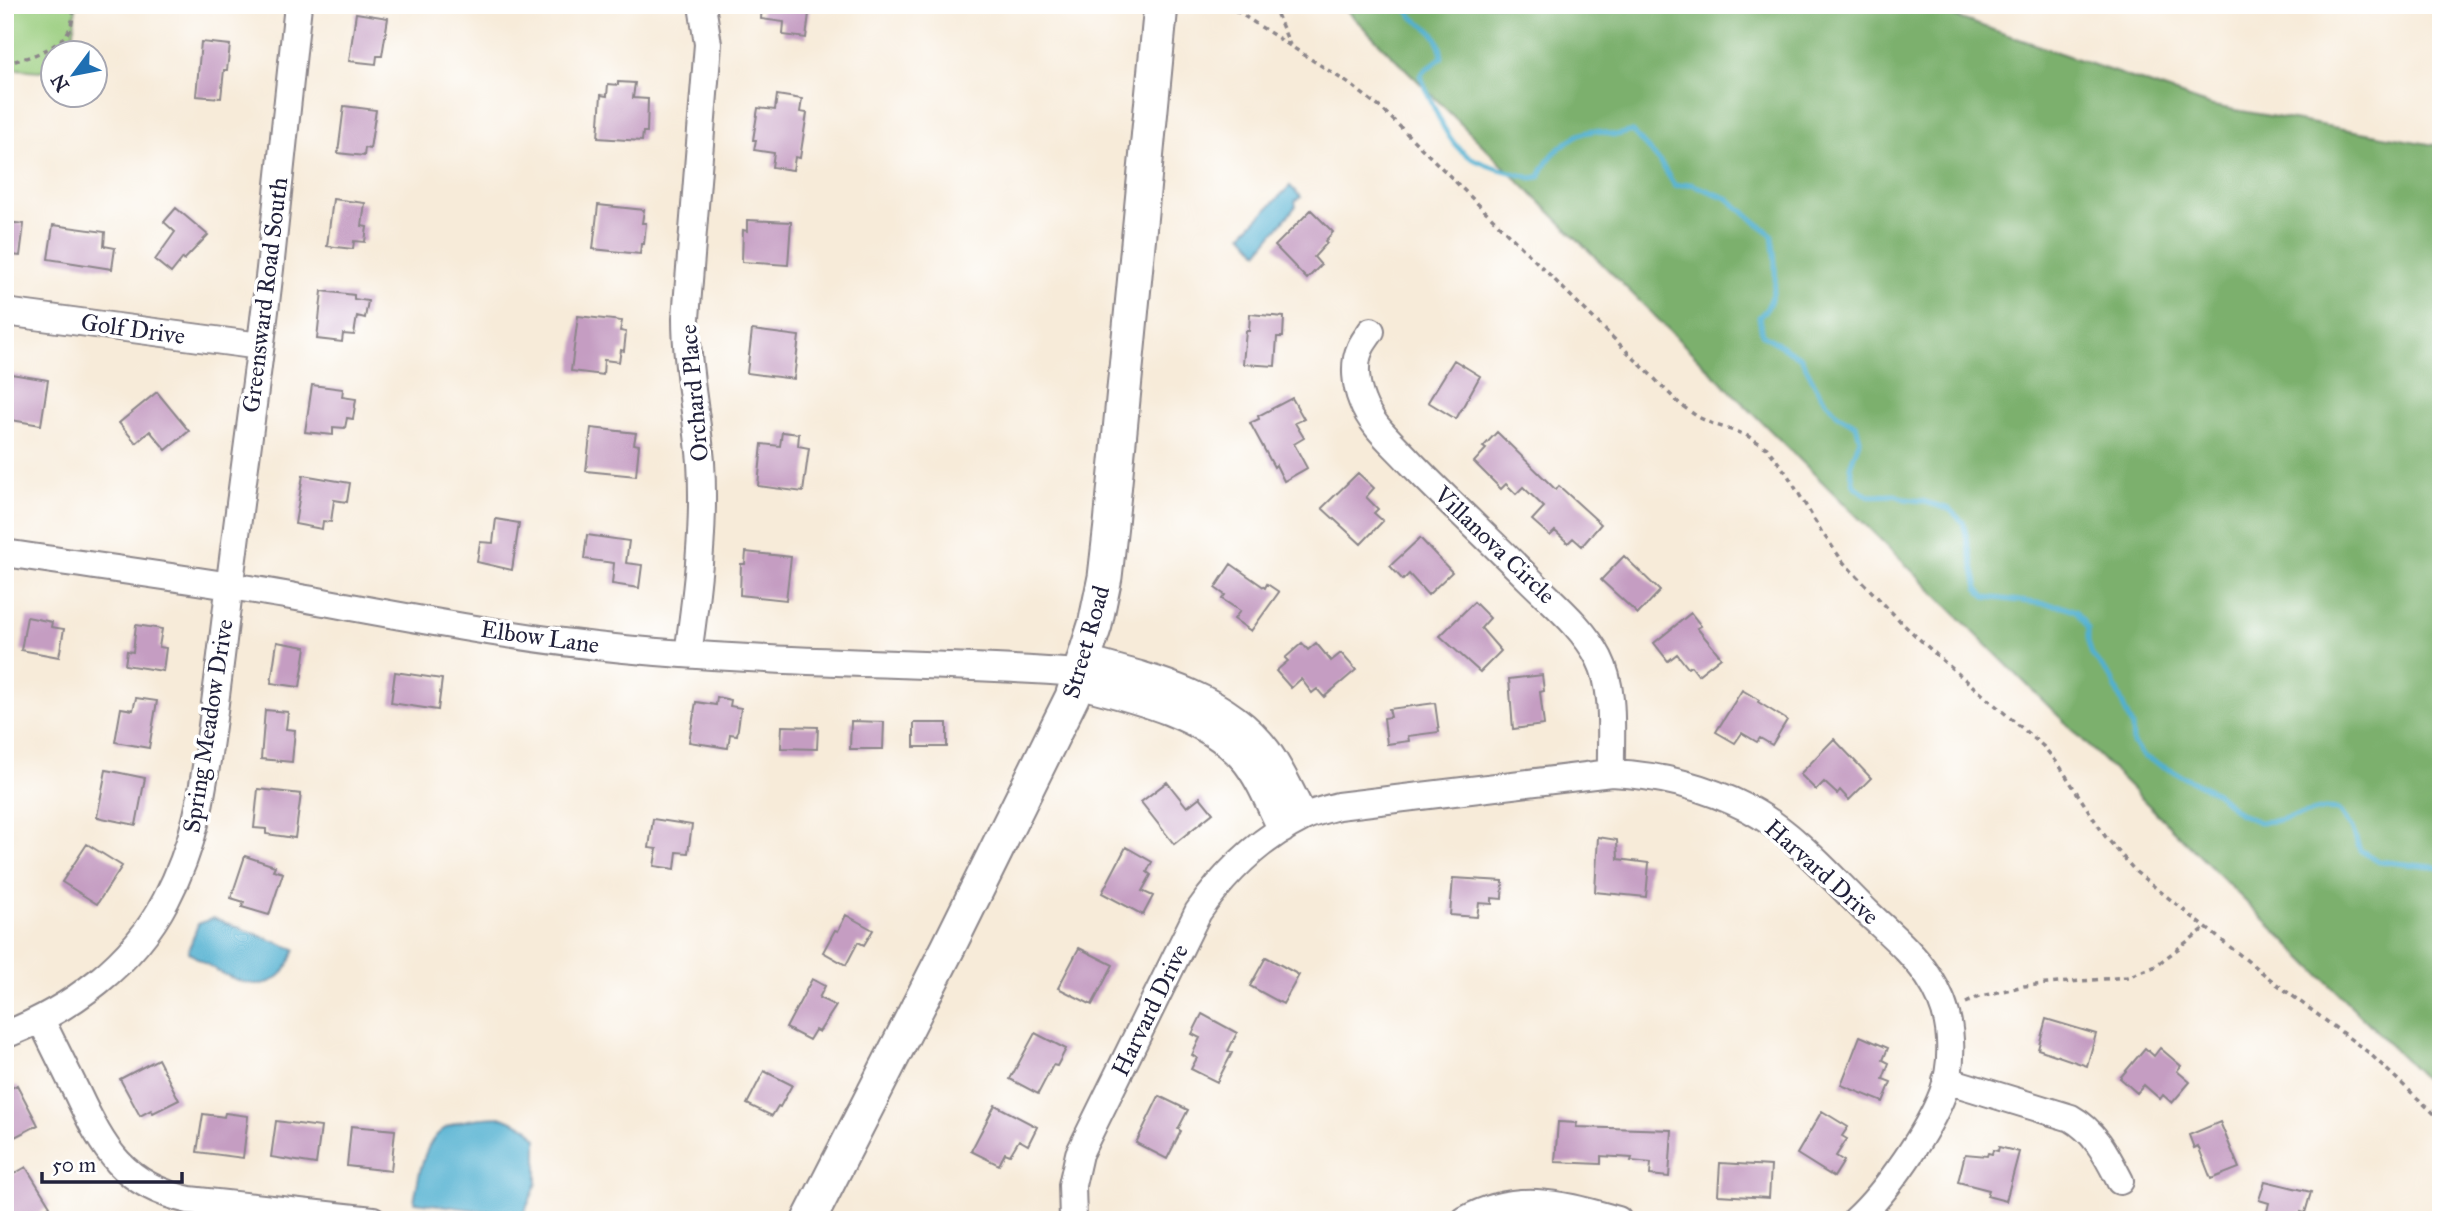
<svg xmlns="http://www.w3.org/2000/svg" width="2446" height="1225" font-family="'IM FELL Great Primer',serif">
<style>
.green{fill:#9acd7e;stroke:#5e785c;stroke-width:2}
.forest{fill:#7bb06d;stroke:#4e6954;stroke-width:2}
.water{fill:#51b0d0;stroke:#3a6986;stroke-width:2}
.lines{fill:none;stroke-linecap:round;stroke-linejoin:round}
.stream{stroke:#51b0d0;stroke-width:5}
.building{fill:#c59dc2}
.minor-casing{stroke:#8c868a;stroke-width:30}
.major-casing{stroke:#8c868a;stroke-width:37}
.path{stroke:#8c868a;stroke-width:3.5;stroke-dasharray:5 5;stroke-linecap:butt}
.minor{stroke:#fff;stroke-width:26}
.major{stroke:#fff;stroke-width:33}
.labels{text-anchor:middle;dominant-baseline:central;stroke-width:7;stroke-linejoin:round;paint-order:stroke}
.street-label{font-size:24px;fill:#22223b;stroke:#fff}
</style>
<rect width="100%" height="100%" fill="#fff"/>
<filter id="ink" filterUnits="userSpaceOnUse"><feTurbulence type="fractalNoise" baseFrequency=".0143" numOctaves="2"/><feDisplacementMap in="SourceGraphic" scale="14" xChannelSelector="R" yChannelSelector="G"/><feConvolveMatrix kernelMatrix="1 2 1 2 8 2 1 2 1" color-interpolation-filters="sRGB"/></filter>
<filter id="wash" filterUnits="userSpaceOnUse"><feTurbulence type="fractalNoise" baseFrequency=".00686" numOctaves="4" result="noise"/><feDisplacementMap in="SourceGraphic" scale="28" xChannelSelector="R" yChannelSelector="G"/><feGaussianBlur stdDeviation="1.57" result="paint"/><feColorMatrix in="noise" values="0 0 0 0 0 0 0 0 0 0 0 0 0 0 0 0 0 1.4 0 .05"/><feComposite in="paint" operator="in"/></filter>
<g filter="url(#wash)">
<rect width="100%" height="100%" fill="#f7ebd9"/>
<!-- green -->
<path class="green" d="M5 5H76L72 52H52V72L5 68Z"/>
<!-- forest -->
<path class="forest" d="M1341 5H1921L2213 106 2441 146V1095Z"/>
<!-- water -->
<path class="water" d="M1290 186 1301 197 1295 201 1296 206 1258 252 1242 234Z
M213 918 295 949C276 1011 225 977 188 952L198 924Z
M503 1117 527 1127 537 1139V1183L523 1216 414 1202C425 1137 433 1118 503 1117Z"/>
<g class="lines">
<!-- stream -->
<path class="stream" d="M1404 5C1416 30 1437 20 1442 57L1424 71 1420 76C1431 98 1444 139 1464 153 1482 167 1510 171 1531 178L1539 177C1547 156 1571 133 1594 131 1602 130 1609 135 1616 135 1623 134 1626 131 1633 132L1660 162 1675 186 1691 184 1727 198 1772 235C1775 263 1782 296 1759 317L1762 334 1801 358 1820 394 1837 414 1856 425 1860 439 1850 466 1854 485 1868 496 1895 495 1905 499 1922 501 1949 509 1963 522 1978 588 1985 597 2063 606 2076 611 2088 629V642L2092 655 2112 679 2132 727 2133 744 2143 756 2216 793 2240 814 2259 822 2274 821 2325 809 2338 810 2352 828 2360 850 2378 861 2441 868"/>
</g>
<g id="blocks">
<!-- building -->
<path class="building" d="M762 5H810L806 38 783 35 784 22 761 19Z
M356 13 388 18 382 56H377L376 64 349 61Z
M201 42 230 45 227 70H224L221 98 196 96Z
M618 82 635 83 633 98 648 99 647 132H643L642 141 598 138 601 95 607 96 608 84 618 85Z
M777 95 802 99 800 112 807 113 800 158 795 157 793 170 772 167 774 153 754 150 756 140H753L758 108 775 110Z
M344 106 376 110 370 149 365 148 364 156 338 153Z
M333 199 365 203 362 226 367 227 365 242 354 241 353 249 327 246Z
M598 205 644 210 642 223H646L644 244H641L640 254 593 249Z
M176 208 208 235 184 260 183 258 171 273 155 260 175 232 164 222Z
M1311 210 1333 232 1325 241 1327 243 1314 257 1321 265 1307 279 1275 246Z
M747 220 791 222 788 265 742 262 743 230 747 231Z
M5 222 24 224 20 256 5 254Z
M53 225 105 232 104 246 115 248 112 269 48 259Z
M322 291 354 295V299L368 301 365 318 357 316 354 335 343 334 342 342 317 339Z
M1250 314 1284 317 1283 337H1277L1275 366 1243 364 1246 331H1249Z
M578 316 622 321 620 331 626 332 624 351 621 350 619 362 604 360 603 375 571 371Z
M752 330 799 336 794 379 747 373Z
M1454 360 1480 376 1456 419 1428 402Z
M5 373 48 380 41 425 5 419Z
M312 385 343 389 342 397 356 399 353 419 347 418 345 428 333 427V435L305 432Z
M157 392 189 431 166 450 150 431 136 443 119 423Z
M1292 398 1304 419 1295 423 1304 438 1294 444 1307 468 1284 481 1276 465 1274 467 1250 423 1259 419 1258 416Z
M591 428 636 433 634 444 639 445 636 476 586 471Z
M782 432 799 434 798 446 809 448 803 492 758 486 762 444 780 446Z
M1497 432 1556 490 1559 486 1601 524 1582 546 1573 538 1568 543 1555 531 1550 536 1532 520 1544 507 1523 487 1516 494 1506 484 1501 489 1474 462 1486 449 1483 447Z
M1358 473 1374 488 1366 497 1378 509 1374 513 1383 521 1361 544 1322 508Z
M303 475 350 483 347 502 334 500 331 522 323 521 322 529 295 524Z
M496 519 519 523 512 570 477 562 480 542 493 543Z
M587 535 629 541 626 563 642 565 639 588 612 584 614 563 584 559Z
M1420 538 1452 572 1428 595 1409 574 1403 580 1390 566Z
M746 552 791 557 786 600 740 595 741 564H745Z
M1624 556 1660 591 1638 614 1601 580Z
M1231 564 1265 588 1267 584 1279 592 1251 631 1234 619 1240 611 1222 599 1225 595 1215 588Z
M1474 602 1490 618 1481 628 1501 651 1480 672 1440 636Z
M1691 613 1701 626 1697 628 1721 657 1698 675 1691 666 1688 668 1677 654 1668 661 1654 643Z
M27 617 52 622 51 627 64 629 59 657 21 650Z
M136 625 162 629 159 647 166 648 163 671 125 665 127 651 133 652Z
M277 642 306 647 300 687 271 683Z
M1302 643 1308 650 1316 643 1331 661 1341 653 1356 670 1324 697 1317 689 1312 693 1301 679 1291 688 1276 671 1288 661 1285 658Z
M395 672 442 679 438 710 391 703Z
M1542 675 1544 691 1540 692 1544 725 1513 729 1509 679Z
M1742 690 1759 700 1758 702 1787 720 1772 745 1760 738 1757 742 1742 733 1735 743 1716 732Z
M717 697 731 700 730 706 741 708 737 735 730 734 728 748 689 742 696 702 716 705Z
M136 698 157 701 149 748 115 742 121 708 133 710Z
M1435 703 1439 732 1408 736 1409 741 1387 744 1384 718 1391 717 1389 709Z
M265 710 288 712 286 729 295 730 292 762 261 759Z
M851 721 884 722 883 749H850Z
M914 723H947V747H914Z
M782 726 818 727 817 749 781 748Z
M1834 739 1871 778 1849 800 1840 790 1837 794 1824 782 1816 790 1800 774Z
M106 770 145 778 136 825 97 817Z
M1167 782 1187 807 1200 797 1213 813 1174 844 1141 802Z
M258 789 301 794 295 838 266 834V829L254 828Z
M653 819 692 825 688 853 677 852 675 869 654 866 657 849 649 848Z
M1598 837 1617 840 1618 859 1649 863 1646 897 1595 892Z
M87 844 122 866 97 904 62 882Z
M1126 847 1152 862 1147 872 1151 875 1142 891 1153 896 1143 915 1102 893Z
M245 856 275 866 273 870 283 873 269 915 242 907 244 902 231 898Z
M1453 878 1503 881 1502 899 1492 898V904L1479 903 1477 917 1450 915Z
M846 915 873 930 864 945 858 942 846 965 823 952 835 930 838 931Z
M1079 948 1113 965 1092 1005 1058 988Z
M1266 957 1299 975 1283 1004 1250 986Z
M812 979 825 986 819 998 836 1006 819 1032 815 1030 809 1040 786 1028Z
M1202 1014 1237 1033 1228 1051 1232 1053 1217 1082 1191 1069 1197 1058 1192 1055 1200 1038 1192 1034Z
M2046 1019 2096 1034 2087 1066 2038 1049Z
M1035 1033 1066 1049 1057 1066 1053 1065 1038 1094 1010 1079Z
M1860 1036 1888 1048 1883 1060 1889 1063 1883 1079 1891 1082 1883 1102 1841 1085Z
M2145 1048 2154 1056 2160 1048 2181 1066 2177 1071 2190 1082 2172 1103 2163 1095 2160 1099 2144 1085 2137 1093 2120 1078Z
M158 1059 179 1100 153 1113 151 1110 140 1116 120 1079Z
M764 1071 792 1085 780 1107 778 1106 772 1116 747 1104Z
M17 1085 38 1125 5 1142V1092Z
M1159 1096 1188 1110 1178 1129 1181 1131 1167 1159 1136 1143Z
M995 1105 1037 1127 1028 1145 1019 1140 1010 1155 1005 1153 999 1165 971 1151Z
M1822 1111 1848 1127 1842 1136 1847 1139 1836 1156 1844 1161 1834 1177 1797 1154Z
M225 1113 248 1116 243 1158 197 1152 203 1114 224 1117Z
M276 1121 321 1127 316 1164 271 1157Z
M1558 1122 1577 1123 1576 1127 1672 1130 1669 1177 1650 1175 1651 1163 1631 1161 1632 1158 1601 1156V1164L1555 1162Z
M2220 1122 2239 1168 2211 1179 2198 1146 2194 1148 2189 1135Z
M351 1126 395 1130 391 1171 347 1166Z
M1999 1147 2019 1152 2006 1201 1987 1196 1989 1190 1958 1182 1965 1154 1987 1156 1988 1153 1992 1154 1993 1150 1998 1151Z
M1720 1163 1771 1166 1769 1198 1718 1195Z
M26 1167 50 1206 28 1220H13L5 1207V1179Z
M2265 1181 2311 1192 2305 1213 2301 1212 2299 1220H2265L2269 1203 2259 1200Z"/>
</g>
</g>
<g filter="url(#ink)">
<use href="#blocks" fill-opacity="0" stroke="#8c868a" stroke-width="2"/>
<g class="lines">
<!-- minor casing -->
<g class="minor-casing">
<path id="minor" d="M5 312 260 346
M1371 331C1368 336 1362 343 1360 349 1353 364 1356 386 1362 401 1371 426 1394 444 1411 463 1449 502 1490 540 1529 579 1553 603 1583 627 1599 658 1616 691 1610 737 1611 773
M5 553C99 567 192 579 285 595 397 615 510 638 624 649 776 664 928 662 1080 673
M688 654C697 591 705 526 701 462 697 414 686 367 686 318L708 44 702 5
M1085 660C1149 677 1225 694 1267 750 1282 770 1292 794 1304 817
M1076 684C1131 698 1204 715 1243 759 1260 779 1270 807 1282 830
M41 1020C53 1044 65 1069 77 1093 104 1150 123 1185 189 1200L373 1220
M5 1035C71 1009 133 964 166 900 196 842 202 796 211 733 218 683 224 632 230 582 243 477 258 373 270 269 280 181 288 93 298 5
M1946 1080 2071 1118C2096 1132 2107 1156 2120 1181
M1073 1220 1072 1185 1079 1154 1198 912C1225 873 1260 839 1302 818 1313 812 1327 809 1338 806L1611 773C1660 775 1706 787 1749 809 1794 833 1833 879 1869 914 1889 933 1913 953 1928 976 1941 995 1949 1017 1950 1040 1951 1057 1949 1077 1943 1093 1928 1132 1887 1191 1856 1220
M1465 1220C1518 1190 1563 1205 1618 1220"/>
</g>
<!-- major casing -->
<g class="major-casing">
<path id="major" d="M809 1220 948 948 1072 697 1095 625 1105 577 1111 524 1161 5"/>
</g>
<!-- path -->
<path class="path" d="M1227 5 1351 85 1382 109 1681 405 1698 417 1713 424 1746 435 1767 448 1787 474 1821 531 1844 563 1904 625 1941 659 2043 746 2059 765 2105 836 2136 872 2274 982 2369 1053 2441 1120
M1273 5 1290 45
M5 63C24 60 62 48 70 28 73 21 73 12 74 5
M1966 1003 1981 996 2024 986 2127 977 2154 967 2205 928"/>
<!-- minor -->
<use href="#minor" class="minor"/>
<!-- major -->
<use href="#major" class="major"/>
</g>
</g>
<g class="labels">
<!-- street labels -->
<g class="street-label">
<text transform="translate(265 295) rotate(-83)">Greensward Road South</text>
<text transform="translate(133 329) rotate(8)">Golf Drive</text>
<text transform="translate(694 393) rotate(-95)">Orchard Place</text>
<text transform="translate(1495 545) rotate(44)">Villanova Circle</text>
<text transform="translate(540 637) rotate(8)">Elbow Lane</text>
<text transform="translate(1086 642) rotate(-74)">Street Road</text>
<text transform="translate(208 726) rotate(-81)">Spring Meadow Drive</text>
<text transform="translate(1822 872) rotate(42)">Harvard Drive</text>
<text transform="translate(1150 1010) rotate(-64)">Harvard Drive</text>
</g>
</g>
<!-- margin -->
<rect width="2446" height="1225" fill="none" stroke="#fff" stroke-width="28"/>
<!-- north arrow -->
<g transform="translate(74 74) rotate(238)"><circle r="33" fill="#ffffff" stroke="#a7a7b1" stroke-width="2"/>
<path d="M0-5L12 26L0 18L-12 26Z" fill="#1f6fb2"/>
<text y="-10" font-size="19" font-weight="bold" text-anchor="middle" fill="#22223b">N</text>
</g>
<!-- scale -->
<path d="M42 1172v10h140v-10" fill="none" stroke="#22223b" stroke-width="3.5"/>
<text x="52" y="1172" font-size="21" fill="#22223b" stroke="#ffffff" stroke-width="5" paint-order="stroke">50 m</text>
</svg>
